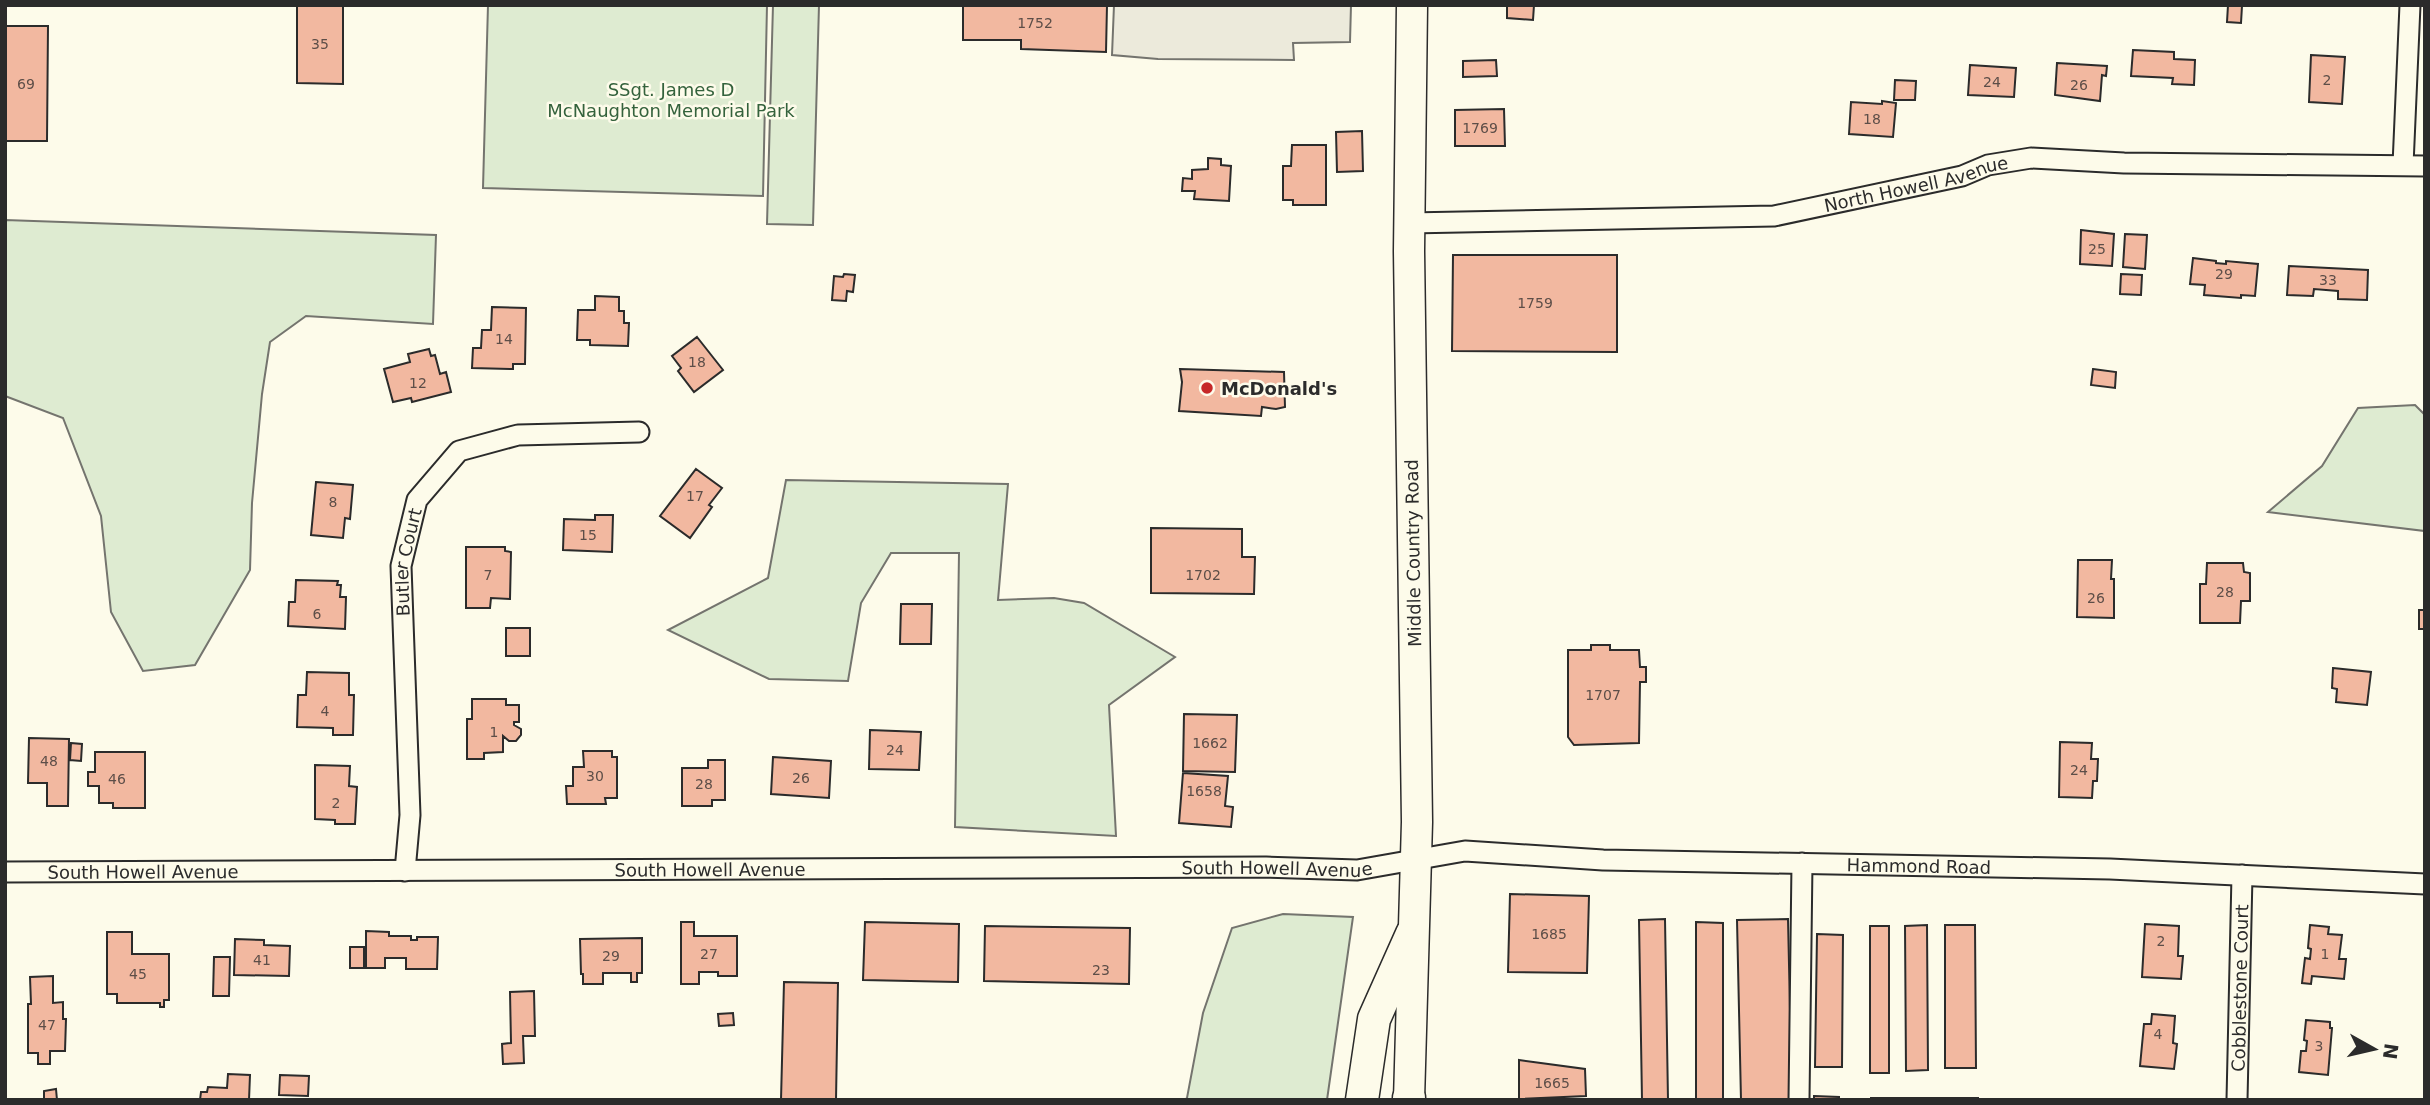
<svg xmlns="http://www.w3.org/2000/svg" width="2430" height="1105" font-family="'DejaVu Sans',sans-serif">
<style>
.green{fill:#deebd1;stroke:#74746e;stroke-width:2}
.parking{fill:#eceadb;stroke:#74746e;stroke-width:2}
.building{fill:#f2b8a0;stroke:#2b2b2b;stroke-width:2}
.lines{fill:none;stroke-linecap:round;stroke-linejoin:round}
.minor-casing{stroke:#2b2b2b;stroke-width:23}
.primary-casing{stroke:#2b2b2b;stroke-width:33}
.trunk-casing{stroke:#2b2b2b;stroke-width:35}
.minor{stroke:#fdfbea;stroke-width:19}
.primary{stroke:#fdfbea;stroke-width:30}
.trunk{stroke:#fdfbea;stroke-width:32}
.poi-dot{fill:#c62828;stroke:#fdfbea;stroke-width:2.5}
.labels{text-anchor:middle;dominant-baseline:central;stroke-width:5;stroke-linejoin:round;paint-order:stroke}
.number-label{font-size:14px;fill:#5d4e48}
.park-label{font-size:18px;fill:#34623c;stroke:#fdfbea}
.street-label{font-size:18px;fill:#2b2b2b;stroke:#fdfbea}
.poi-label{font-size:18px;font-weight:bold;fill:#2b2b2b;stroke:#fdfbea;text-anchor:start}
</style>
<rect width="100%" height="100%" fill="#fdfbea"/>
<!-- green -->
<path class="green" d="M488 5H767L763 196 483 188Z
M773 5H819L813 225 767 224Z
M5 220 436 235 433 324 306 316 270 342 262 394 252 503 250 570 195 665 143 671 111 612 101 516 63 418 5 396Z
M2415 405 2425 415V531L2268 512 2322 466 2358 408Z
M786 480 1008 484 998 600 1054 598 1084 603 1175 657 1109 705 1116 836 955 827 959 553H891L861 603 848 681 769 679 668 630 768 578Z
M1283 914 1353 917 1327 1100H1184L1187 1098 1203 1013 1232 928Z"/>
<!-- parking -->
<path class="parking" d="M1114 5H1351L1350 42 1293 43 1294 60 1158 59 1112 55Z"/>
<!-- building -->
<path class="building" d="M297 5H343V84L297 83Z
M963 5H1107L1106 52 1021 49V40H963Z
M1507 5H1534L1533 20 1507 18Z
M2228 5 2242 6 2241 23 2227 22Z
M5 26H48L47 141H5Z
M2133 50 2174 52V59L2195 60 2194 85 2172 84 2173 78 2131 76Z
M2311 55 2345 57 2342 104 2309 102Z
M1496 60 1497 76 1463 77V61Z
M2057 63 2107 66 2106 76 2102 75 2100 101 2055 95Z
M1970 65 2016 68 2014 97 1968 95Z
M1895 80 1916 81 1915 100H1894Z
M1882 101 1896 103 1893 137 1849 134 1851 102 1882 104Z
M1504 109 1505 146H1455V110Z
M1362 131 1363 171 1337 172 1336 132Z
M1292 145H1326V205H1293V200H1283V166H1291Z
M1208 158 1221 159V165L1231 166 1229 201 1194 199 1195 191H1182L1183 178 1192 179V170L1208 169Z
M2081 230 2114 234 2112 266 2080 264Z
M2125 234 2147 235 2145 269 2123 267Z
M1453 255H1617V352L1452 351Z
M2193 258 2216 261V263L2226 264V261L2258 264 2255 296 2241 295V298L2204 295 2205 285 2190 284Z
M2289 266 2368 270 2367 300 2338 299V291L2314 289 2313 296 2287 295Z
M844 274 855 275 853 292 847 291 846 301 832 300 834 276 843 277Z
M2121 274 2142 275 2141 295 2120 294Z
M595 296 619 297V311H624V323H629L628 346 590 345V340H577L578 310H595Z
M492 307 526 308 525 364H513V369L472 368 473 348H481L482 330H491Z
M697 337 723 370 694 392 678 371 681 368 672 356Z
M429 349 431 356 435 355 440 374 446 372 451 392 412 402 411 398 393 402 384 369 410 362 408 354Z
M1180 369 1284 372 1285 407 1276 409 1262 407 1261 416 1179 411 1182 382Z
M2093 369 2116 372 2115 388 2091 385Z
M696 469 722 488 709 505 712 507 690 538 660 516Z
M316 482 353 485 350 519 345 518 343 538 311 535Z
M595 515H613L612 552 563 550 564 519 595 520Z
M1151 528 1242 529V557H1255L1254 594 1151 593Z
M466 547H505V551L511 552 510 599 491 598 490 608H466Z
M2078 560H2112L2111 579H2114V618L2077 617Z
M2207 563H2243L2244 572 2250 573V601H2241L2240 623H2200V584H2206Z
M296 580 338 581 337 585H341L340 597H346L345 629 288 626 289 602H295Z
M901 604H932L931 644H900Z
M2419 610H2425V629H2419Z
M506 628H530V656H506Z
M1591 645H1610V650H1639L1640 667H1646V682H1640L1639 743 1574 745 1568 737V650H1591Z
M2333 668 2371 672 2367 705 2336 702 2337 689 2332 688Z
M307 672 349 673V695H354L353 735H333V728L297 727 298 695H306Z
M472 699H506V705H519V722H514V725L521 729V735L516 741H509L503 736V752L484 753V759H467V719H472Z
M1184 714 1237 715 1235 772 1183 771Z
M870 730 921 732 919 770 869 769Z
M29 738 69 739 68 806H47V783H28Z
M2060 742 2092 743 2091 759H2098L2097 781H2093L2092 798 2059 797Z
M71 743 82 744 81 761 70 760Z
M583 751H612V757H617V798H605L606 804H567L566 786H573V767H584Z
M95 752H145V808H113V803H99V786H88V772H95Z
M773 757 831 761 829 798 771 794Z
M708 760H725V800H712V806H682V768H708Z
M315 765 350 766 349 786 357 787 355 824H335V820L315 819Z
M1183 773 1228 776 1225 806 1233 807 1231 827 1179 823Z
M1510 894 1589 896 1587 973 1508 972Z
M1665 919 1668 1100H1642L1639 920Z
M1788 919 1792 1100H1741L1737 920Z
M681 922H694V936H737V976H718V972H699V984H681Z
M865 922 959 924 958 982 863 980Z
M1696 922 1723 923V1100H1696Z
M2145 924 2179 926 2178 956H2183L2181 979 2142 977Z
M1927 925 1928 1070 1906 1071 1905 926Z
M1945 925H1975L1976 1068H1945Z
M2310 925 2329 927 2328 934 2342 935 2339 959H2346L2344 979 2312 976 2311 984 2302 983 2305 958 2310 959 2311 949 2308 948Z
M985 926 1130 928 1129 984 984 981Z
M1870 926H1889V1073H1870Z
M366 931 389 932V936H411V940H417V937H438L437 969H406V958H385V968H366Z
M107 932H132V954H169V1000H164V1007H160V1003H117V994H107Z
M1817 934 1843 935 1842 1067H1815Z
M642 938V973H637V982H631V973H603V984H583V974H581L580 939Z
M235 939 264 940V945L290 946 289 976 234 975Z
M350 947H364V968H350Z
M214 957H230L229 996H213Z
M53 976V1003L63 1002V1019H66L65 1051H50V1064H38V1053H28V1004H31L30 977Z
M784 982 838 983 836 1100H781Z
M534 991 535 1036H523L524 1063 503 1064 502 1044 511 1043 510 992Z
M733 1013 734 1025 719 1026 718 1014Z
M2152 1014 2175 1016 2173 1043 2177 1044 2174 1069 2140 1066 2144 1024H2151Z
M2306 1020 2330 1022V1028H2332L2328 1075 2299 1072 2301 1051H2306L2307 1041 2304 1040Z
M1519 1060 1585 1069 1586 1096 1519 1099Z
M228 1074 250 1075 249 1100H200L201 1092H207L208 1087 227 1088Z
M280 1075 309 1076 308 1096 279 1095Z
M56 1089 57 1100H44V1091Z
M1814 1096 1839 1097V1100H1814Z
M1871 1098H1978V1100H1871Z"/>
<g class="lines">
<!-- minor casing -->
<g class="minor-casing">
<g id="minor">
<path d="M2403 165 2410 5"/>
<path id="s1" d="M1409 223 1774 216 1962 176 1988 165 2031 158 2124 163 2425 166"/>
<path id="s2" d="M405 871 410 815 401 566 417 500 459 451 518 435 639 432"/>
<path id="s3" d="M5 872 1266 867 1357 870 1465 851 1603 860 2110 869 2425 884"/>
<path d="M1799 1100 1802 863"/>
<path id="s4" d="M2237 1100 2242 875"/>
</g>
</g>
<!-- primary casing -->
<g class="primary-casing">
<path id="primary" d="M1409 1100 1417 822 1409 251 1412 5"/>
</g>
<!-- trunk casing -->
<g class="trunk-casing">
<path id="trunk" d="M1409 1098V1100
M1362 1100 1374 1019 1412 934"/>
</g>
<!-- minor -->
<use href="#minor" class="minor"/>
<!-- primary -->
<use href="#primary" class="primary"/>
<!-- trunk -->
<use href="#trunk" class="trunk"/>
</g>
<!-- markers -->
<circle class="poi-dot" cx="1207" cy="388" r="7"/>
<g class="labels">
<!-- number labels -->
<g class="number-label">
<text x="1035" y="23">1752</text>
<text x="320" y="44">35</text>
<text x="2327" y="80">2</text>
<text x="1992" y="82">24</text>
<text x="26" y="84">69</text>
<text x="2079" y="85">26</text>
<text x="1872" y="119">18</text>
<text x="1480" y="128">1769</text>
<text x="2097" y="249">25</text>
<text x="2224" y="274">29</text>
<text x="2328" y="280">33</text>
<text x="1535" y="303">1759</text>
<text x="504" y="339">14</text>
<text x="697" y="362">18</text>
<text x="418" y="383">12</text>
<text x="695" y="496">17</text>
<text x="333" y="502">8</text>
<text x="588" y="535">15</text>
<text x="488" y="575">7</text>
<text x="1203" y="575">1702</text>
<text x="2225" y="592">28</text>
<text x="2096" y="598">26</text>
<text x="317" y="614">6</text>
<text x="1603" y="695">1707</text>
<text x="325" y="711">4</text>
<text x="494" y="732">1</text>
<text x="1210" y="743">1662</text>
<text x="895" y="750">24</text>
<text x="49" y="761">48</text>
<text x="2079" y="770">24</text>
<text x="595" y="776">30</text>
<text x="801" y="778">26</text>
<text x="117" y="779">46</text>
<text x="704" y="784">28</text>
<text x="1204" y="791">1658</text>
<text x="336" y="803">2</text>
<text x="1549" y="934">1685</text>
<text x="2161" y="941">2</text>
<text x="709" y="954">27</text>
<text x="2325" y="954">1</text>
<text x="611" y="956">29</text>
<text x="262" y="960">41</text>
<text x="1101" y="970">23</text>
<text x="138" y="974">45</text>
<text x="47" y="1025">47</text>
<text x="2158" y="1034">4</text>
<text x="2319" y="1046">3</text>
<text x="1552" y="1083">1665</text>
</g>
<!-- park labels -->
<g class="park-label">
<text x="671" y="89">SSgt. James D<tspan x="671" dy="21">McNaughton Memorial Park</tspan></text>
</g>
<!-- street labels -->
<g class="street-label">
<text stroke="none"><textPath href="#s1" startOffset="511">North Howell Avenue</textPath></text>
<text transform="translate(1413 553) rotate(-91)">Middle Country Road</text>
<text stroke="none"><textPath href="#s2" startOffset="310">Butler Court</textPath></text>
<text stroke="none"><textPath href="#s3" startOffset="1916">Hammond Road</textPath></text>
<text stroke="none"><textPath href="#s3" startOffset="1272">South Howell Avenue</textPath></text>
<text stroke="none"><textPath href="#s3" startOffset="705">South Howell Avenue</textPath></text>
<text stroke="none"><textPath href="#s3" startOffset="138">South Howell Avenue</textPath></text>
<text stroke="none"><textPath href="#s4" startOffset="112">Cobblestone Court</textPath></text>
</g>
<!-- poi labels -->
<g class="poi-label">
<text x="1221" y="388">McDonald's</text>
</g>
</g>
<!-- border -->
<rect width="2430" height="1105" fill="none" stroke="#2b2b2b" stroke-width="14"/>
<!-- north arrow -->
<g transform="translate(2374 1049) rotate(98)" stroke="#fdfbea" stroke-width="5" paint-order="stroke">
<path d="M0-5L12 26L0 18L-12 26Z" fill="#2b2b2b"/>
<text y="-10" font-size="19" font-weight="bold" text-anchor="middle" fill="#2b2b2b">N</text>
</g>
</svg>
